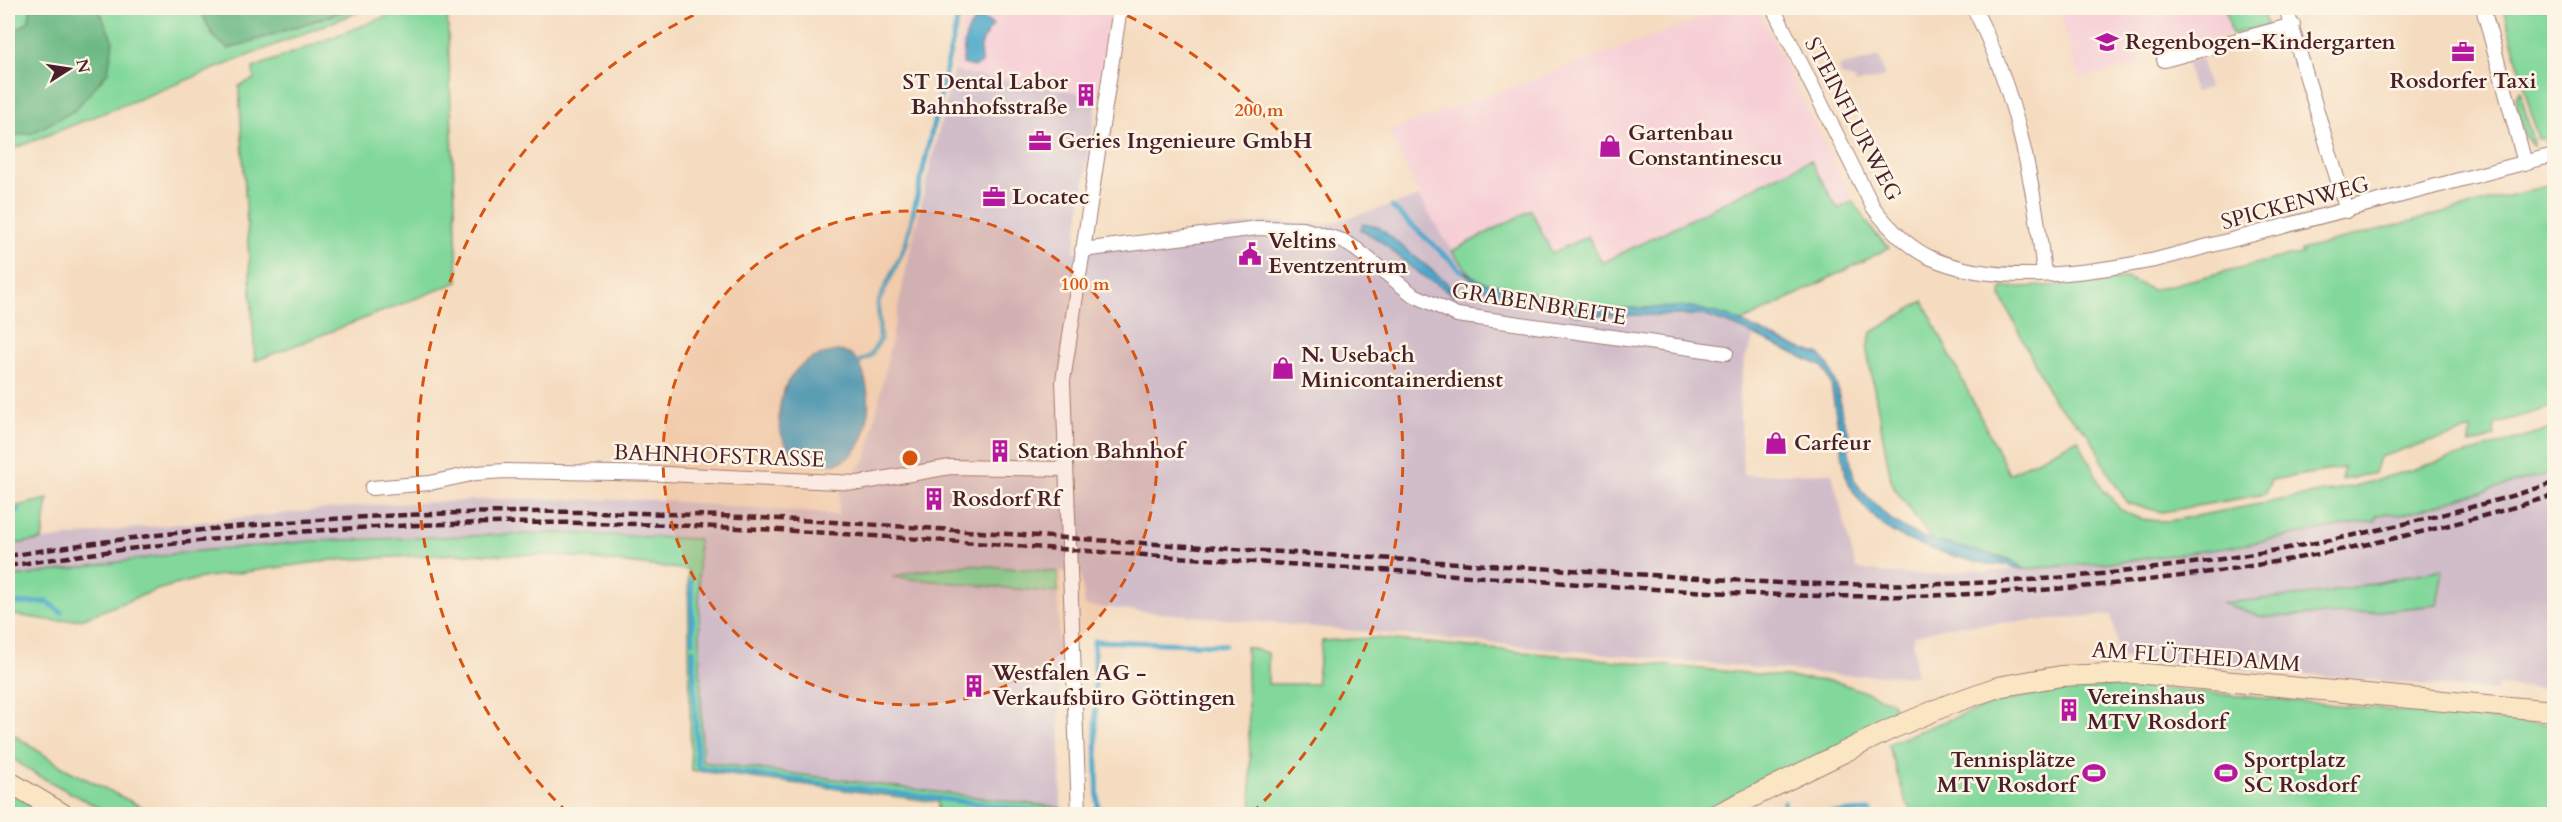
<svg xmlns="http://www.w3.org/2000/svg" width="2562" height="822" font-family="Cardo,serif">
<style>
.built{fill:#f6cfd6}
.industrial{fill:#d1bdc9}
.green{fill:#82d89b;stroke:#667c63;stroke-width:1.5}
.forest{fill:#69b883;stroke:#5a6c57;stroke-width:1.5}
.water{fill:#4ba8ca;stroke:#4a647a;stroke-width:1.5}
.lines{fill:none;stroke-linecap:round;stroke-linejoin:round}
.stream{stroke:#4ba8ca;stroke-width:5}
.street-casing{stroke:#a07e76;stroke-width:16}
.secondary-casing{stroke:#a07e76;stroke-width:22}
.street{stroke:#fff;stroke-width:14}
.secondary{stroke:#fbe6c4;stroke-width:20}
.rail{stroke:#4a1f2b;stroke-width:4.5;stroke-dasharray:9 4.5;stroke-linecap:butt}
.ring{fill:none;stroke:#d8530f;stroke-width:3;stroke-dasharray:10 8}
.labels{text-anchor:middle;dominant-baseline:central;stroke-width:5;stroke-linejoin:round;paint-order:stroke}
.poi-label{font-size:22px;font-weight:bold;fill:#4a1f2b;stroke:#fcf5e5;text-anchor:start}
.street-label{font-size:22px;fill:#4a1f2b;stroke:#fcf5e5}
.centre{fill:#d8530f;stroke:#fcf5e5;stroke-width:3}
.ring-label{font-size:18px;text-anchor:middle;font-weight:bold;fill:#d8530f;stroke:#fcf5e5;stroke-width:5;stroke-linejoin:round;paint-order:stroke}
</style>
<rect width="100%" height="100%" fill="#fcf5e5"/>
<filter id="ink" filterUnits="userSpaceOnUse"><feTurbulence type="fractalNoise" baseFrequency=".0167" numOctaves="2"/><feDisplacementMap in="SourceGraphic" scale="12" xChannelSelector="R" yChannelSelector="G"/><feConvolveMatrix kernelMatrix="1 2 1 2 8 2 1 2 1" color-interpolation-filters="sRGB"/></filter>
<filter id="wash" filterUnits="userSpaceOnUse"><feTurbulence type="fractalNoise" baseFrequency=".008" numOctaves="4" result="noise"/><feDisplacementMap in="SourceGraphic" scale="24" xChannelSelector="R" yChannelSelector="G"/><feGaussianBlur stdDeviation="1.35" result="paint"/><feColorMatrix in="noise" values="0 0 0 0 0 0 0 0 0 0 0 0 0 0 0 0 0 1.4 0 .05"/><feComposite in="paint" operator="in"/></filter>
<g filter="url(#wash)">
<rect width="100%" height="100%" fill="#f5dcc0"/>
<!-- built -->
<path class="built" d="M966 8H1111L1098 96 953 71Z
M1731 8H1757L1853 201 1838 210 1810 161 1602 264 1552 253 1531 211 1452 251 1419 197 1389 131Z
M2059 8H2225L2232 34 2183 46 2150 41 2141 43 2146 63 2079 79Z"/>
<!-- industrial -->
<path class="industrial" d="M1879 57 1885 77 1855 84 1854 79 1841 75 1839 67Z
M2201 58 2209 88 2194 92 2186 62Z
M953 71 1098 96 1074 252 1265 222 1327 224 1419 197 1452 251 1677 309 1742 322 1761 332 1756 335 1745 358 1739 394 1743 475 1832 473 1856 569 1894 574H1946L1973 569 1984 572 2126 561 2225 548 2376 520 2375 516 2387 513 2401 515 2554 472V690L2498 685 2497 691 2120 658 2111 615 1946 627 1913 636 1916 676 1836 675 1085 606 1081 574 970 565 918 571 894 577 1058 593 1061 808 702 762 698 539 558 533 371 538 188 552 8 578V545L118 530 369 505 505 499 656 500 838 515 840 490 867 457 909 255Z"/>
<!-- green -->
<path class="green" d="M8 8H31L29 21 17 30 8 29Z
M98 8H199L214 37 229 49 353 8H368L8 151V136L32 133 103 17Z
M408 8H447L458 282 255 361 239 86 254 79 253 68Z
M2225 8H2261L2267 25 2232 34Z
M2503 8H2554V140L2545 142 2543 138 2538 139Z
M2520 91 2534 146 2525 137 2515 97Z
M1810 160 1838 209 1853 201 1873 231 1889 248 1742 322 1691 307 1602 310 1577 306 1525 291 1481 282 1471 275 1452 251 1531 210 1552 253 1588 236 1602 263Z
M2554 184V406L2495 424 2494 437 2470 444 2471 430 2379 457 2374 473 2342 480 2344 468 2271 480 2265 494 2162 512 2128 503 2115 484 2089 435 2053 400 2001 296 2002 288 2102 283 2127 278 2152 290 2282 257 2302 254 2301 250Z
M1923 301 2009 474 2078 439 2104 493 2107 492C2121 517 2143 522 2170 521L2356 486 2554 428V472L2400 515 2387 513 2376 516V520L2225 548 2126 561 2024 569 2009 559 1934 542 1892 485 1867 351 1871 333Z
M48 499 42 540 8 545V508Z
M558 533 698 539 702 762 1061 808 1060 814H938V802L691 770 688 570 554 555 459 554 333 560 201 578 156 590 81 619 56 621 8 614V578L188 552 314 541Z
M970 565 1058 572V593L892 577 918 571Z
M2443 569 2437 605 2349 614 2263 617 2222 603 2325 593Z
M1374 638 1838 682 1890 701 1895 708 1893 716 1884 724 1696 814H1252L1246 647 1268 653V684H1316L1322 641Z
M2100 686H2131L2554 725V814H1915L1906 802 1888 744C1959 714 2022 690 2100 686Z
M8 731 64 768 156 814H116L101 809 32 772 8 755Z
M8 790 51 814H8Z"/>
<!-- forest -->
<path class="forest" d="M31 8H98L113 41 108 72 74 111 32 133 8 136V29L17 30 29 21Z
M199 8H353L228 49 214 37Z"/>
<!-- water -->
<path class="water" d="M981 17 993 25C983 36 977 49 982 63L974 67 963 64C964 45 963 28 981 17Z
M1363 224 1378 227 1445 281 1455 294 1453 296C1444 286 1433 283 1422 275 1401 261 1385 240 1361 230Z
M1458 267 1482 282 1525 291 1590 309 1691 307 1728 316 1790 345 1820 355 1829 366 1838 390 1842 416 1849 434 1847 442 1854 479 1861 490 1893 522 1920 537 2009 559 2024 569C2017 569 2014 567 2007 565 2001 564 1994 565 1989 564 1967 561 1915 545 1896 534 1876 523 1854 498 1846 476L1831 384 1823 367 1735 326 1703 315H1578L1480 287Z
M837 351C845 351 852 354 857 361 877 390 873 466 826 464 814 463 801 459 792 451 769 430 779 381 803 364 813 357 825 353 837 351Z"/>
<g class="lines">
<!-- stream -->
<path class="stream" d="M1392 207 1462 271
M851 366 870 356 880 340 878 303 906 244 960 8
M8 513 19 510
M691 581 693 642
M8 604 47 602 61 612
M693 650 697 765 701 768 1036 811 1039 814
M1784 802V810L1813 814 1871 811
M1098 814 1094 641 1225 645"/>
</g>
</g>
<g filter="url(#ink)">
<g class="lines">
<!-- street casing -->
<g class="street-casing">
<path id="street" d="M1773 8 1873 207C1889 228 1907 247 1931 258 1996 287 2088 273 2155 260L2554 155
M1974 8C2016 92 2034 181 2044 274
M2286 8 2347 211
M2483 8 2525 163
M2164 60 2293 25
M1082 250 1258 228 1303 229 1343 241 1356 249 1412 294 1457 315 1726 353
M372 488 430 483 476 473 505 471 666 474 859 483 950 467 1065 469
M1079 814 1063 381 1120 8"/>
</g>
<!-- secondary casing -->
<g class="secondary-casing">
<path id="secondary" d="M8 781 63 814
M1718 814 1889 730 1950 704 1998 687 2061 676 2134 673 2554 711"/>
</g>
<!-- street -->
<use href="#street" class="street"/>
<!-- secondary -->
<use href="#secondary" class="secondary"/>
<!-- rail -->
<path class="rail" d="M8 556C198 525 392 510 585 512 746 514 906 527 1066 538 1304 554 1541 568 1779 583 1862 585 1945 586 2029 580 2205 568 2385 536 2554 483
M8 566C198 536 392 520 584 523 743 525 902 538 1060 549 1167 557 1274 563 1381 570 1556 581 1732 599 1908 596 2124 592 2349 560 2554 495"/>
</g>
</g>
<!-- distance rings -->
<circle cx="910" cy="458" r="247" fill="#d8530f" fill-opacity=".12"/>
<g class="ring">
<circle cx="910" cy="458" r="247"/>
<path d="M568 813A493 493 0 0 1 709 8M1111 8A493 493 0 0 1 1252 813"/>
</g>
<!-- icons -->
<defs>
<g id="school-bare" transform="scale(1.8)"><path d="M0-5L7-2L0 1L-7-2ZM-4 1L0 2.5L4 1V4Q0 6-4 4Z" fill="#b5179e" stroke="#fcf5e5" stroke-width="2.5" paint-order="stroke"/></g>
<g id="office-bare" transform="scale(1.8)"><path d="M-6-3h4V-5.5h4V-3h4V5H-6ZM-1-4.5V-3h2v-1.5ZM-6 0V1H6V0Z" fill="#b5179e" stroke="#fcf5e5" stroke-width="2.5" paint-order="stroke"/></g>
<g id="building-bare" transform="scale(1.8)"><path d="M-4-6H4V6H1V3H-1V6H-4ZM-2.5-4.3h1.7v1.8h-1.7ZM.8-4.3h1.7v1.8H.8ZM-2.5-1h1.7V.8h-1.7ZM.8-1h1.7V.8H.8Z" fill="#b5179e" stroke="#fcf5e5" stroke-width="2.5" paint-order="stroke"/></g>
<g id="shop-bare" transform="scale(1.8)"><path d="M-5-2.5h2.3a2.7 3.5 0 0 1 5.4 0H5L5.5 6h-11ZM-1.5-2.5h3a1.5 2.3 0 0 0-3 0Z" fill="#b5179e" stroke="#fcf5e5" stroke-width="2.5" paint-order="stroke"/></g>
<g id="civic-bare" transform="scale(1.8)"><path d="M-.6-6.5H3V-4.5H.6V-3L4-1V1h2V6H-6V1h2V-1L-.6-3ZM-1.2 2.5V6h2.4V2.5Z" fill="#b5179e" stroke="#fcf5e5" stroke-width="2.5" paint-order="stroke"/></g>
<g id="stadium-bare" transform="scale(1.8)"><path d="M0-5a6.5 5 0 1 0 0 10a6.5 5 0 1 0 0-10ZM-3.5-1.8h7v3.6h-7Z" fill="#b5179e" stroke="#fcf5e5" stroke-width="2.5" paint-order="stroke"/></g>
</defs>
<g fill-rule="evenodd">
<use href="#school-bare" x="2107" y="42"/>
<use href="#office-bare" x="2463" y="52"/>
<use href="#building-bare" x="1086" y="95"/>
<use href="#office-bare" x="1040" y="141"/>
<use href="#shop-bare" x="1610" y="146"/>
<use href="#office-bare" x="994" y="197"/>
<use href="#civic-bare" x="1250" y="254"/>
<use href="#shop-bare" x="1283" y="368"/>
<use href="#shop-bare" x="1776" y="443"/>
<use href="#building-bare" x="1000" y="451"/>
<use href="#building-bare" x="934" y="499"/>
<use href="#building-bare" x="974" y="686"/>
<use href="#building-bare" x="2069" y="710"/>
<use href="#stadium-bare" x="2094" y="773"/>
<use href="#stadium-bare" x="2226" y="773"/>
</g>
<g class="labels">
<!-- poi labels -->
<g class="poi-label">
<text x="2125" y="42">Regenbogen-Kindergarten</text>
<text x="2463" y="81" text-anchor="middle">Rosdorfer Taxi</text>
<text x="1068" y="82" text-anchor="end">ST Dental Labor<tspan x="1068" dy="25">Bahnhofsstraße</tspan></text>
<text x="1628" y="133">Gartenbau<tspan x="1628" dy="25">Constantinescu</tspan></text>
<text x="1058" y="141">Geries Ingenieure GmbH</text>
<text x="1012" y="197">Locatec</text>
<text x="1268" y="241">Veltins<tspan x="1268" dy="25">Eventzentrum</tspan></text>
<text x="1301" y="355">N. Usebach<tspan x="1301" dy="25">Minicontainerdienst</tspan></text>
<text x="1794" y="443">Carfeur</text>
<text x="1018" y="451">Station Bahnhof</text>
<text x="952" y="499">Rosdorf Rf</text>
<text x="992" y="673">Westfalen AG -<tspan x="992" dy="25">Verkaufsbüro Göttingen</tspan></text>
<text x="2087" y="697">Vereinshaus<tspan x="2087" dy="25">MTV Rosdorf</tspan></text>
<text x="2076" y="760" text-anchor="end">Tennisplätze<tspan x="2076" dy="25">MTV Rosdorf</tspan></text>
<text x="2244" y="760">Sportplatz<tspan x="2244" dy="25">SC Rosdorf</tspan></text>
</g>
<!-- street labels -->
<g class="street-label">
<text transform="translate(1853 119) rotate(62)">STEINFLURWEG</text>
<text transform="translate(2295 203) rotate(-15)">SPICKENWEG</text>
<text transform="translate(1539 304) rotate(9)">GRABENBREITE</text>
<text transform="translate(719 456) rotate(2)">BAHNHOFSTRASSE</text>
<text transform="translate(2196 657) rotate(4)">AM FLÜTHEDAMM</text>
</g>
</g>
<circle cx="910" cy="458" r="9" class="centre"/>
<g class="ring-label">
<text x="1259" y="116">200 m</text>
<text x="1085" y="290">100 m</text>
</g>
<!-- margin -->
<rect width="2562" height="822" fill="none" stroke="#fcf5e5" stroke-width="30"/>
<!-- north arrow -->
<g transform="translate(69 69) rotate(78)" stroke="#fcf5e5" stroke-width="4.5" paint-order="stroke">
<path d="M0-4.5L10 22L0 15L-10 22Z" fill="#4a1f2b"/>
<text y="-9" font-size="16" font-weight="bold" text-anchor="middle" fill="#4a1f2b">N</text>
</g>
</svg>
